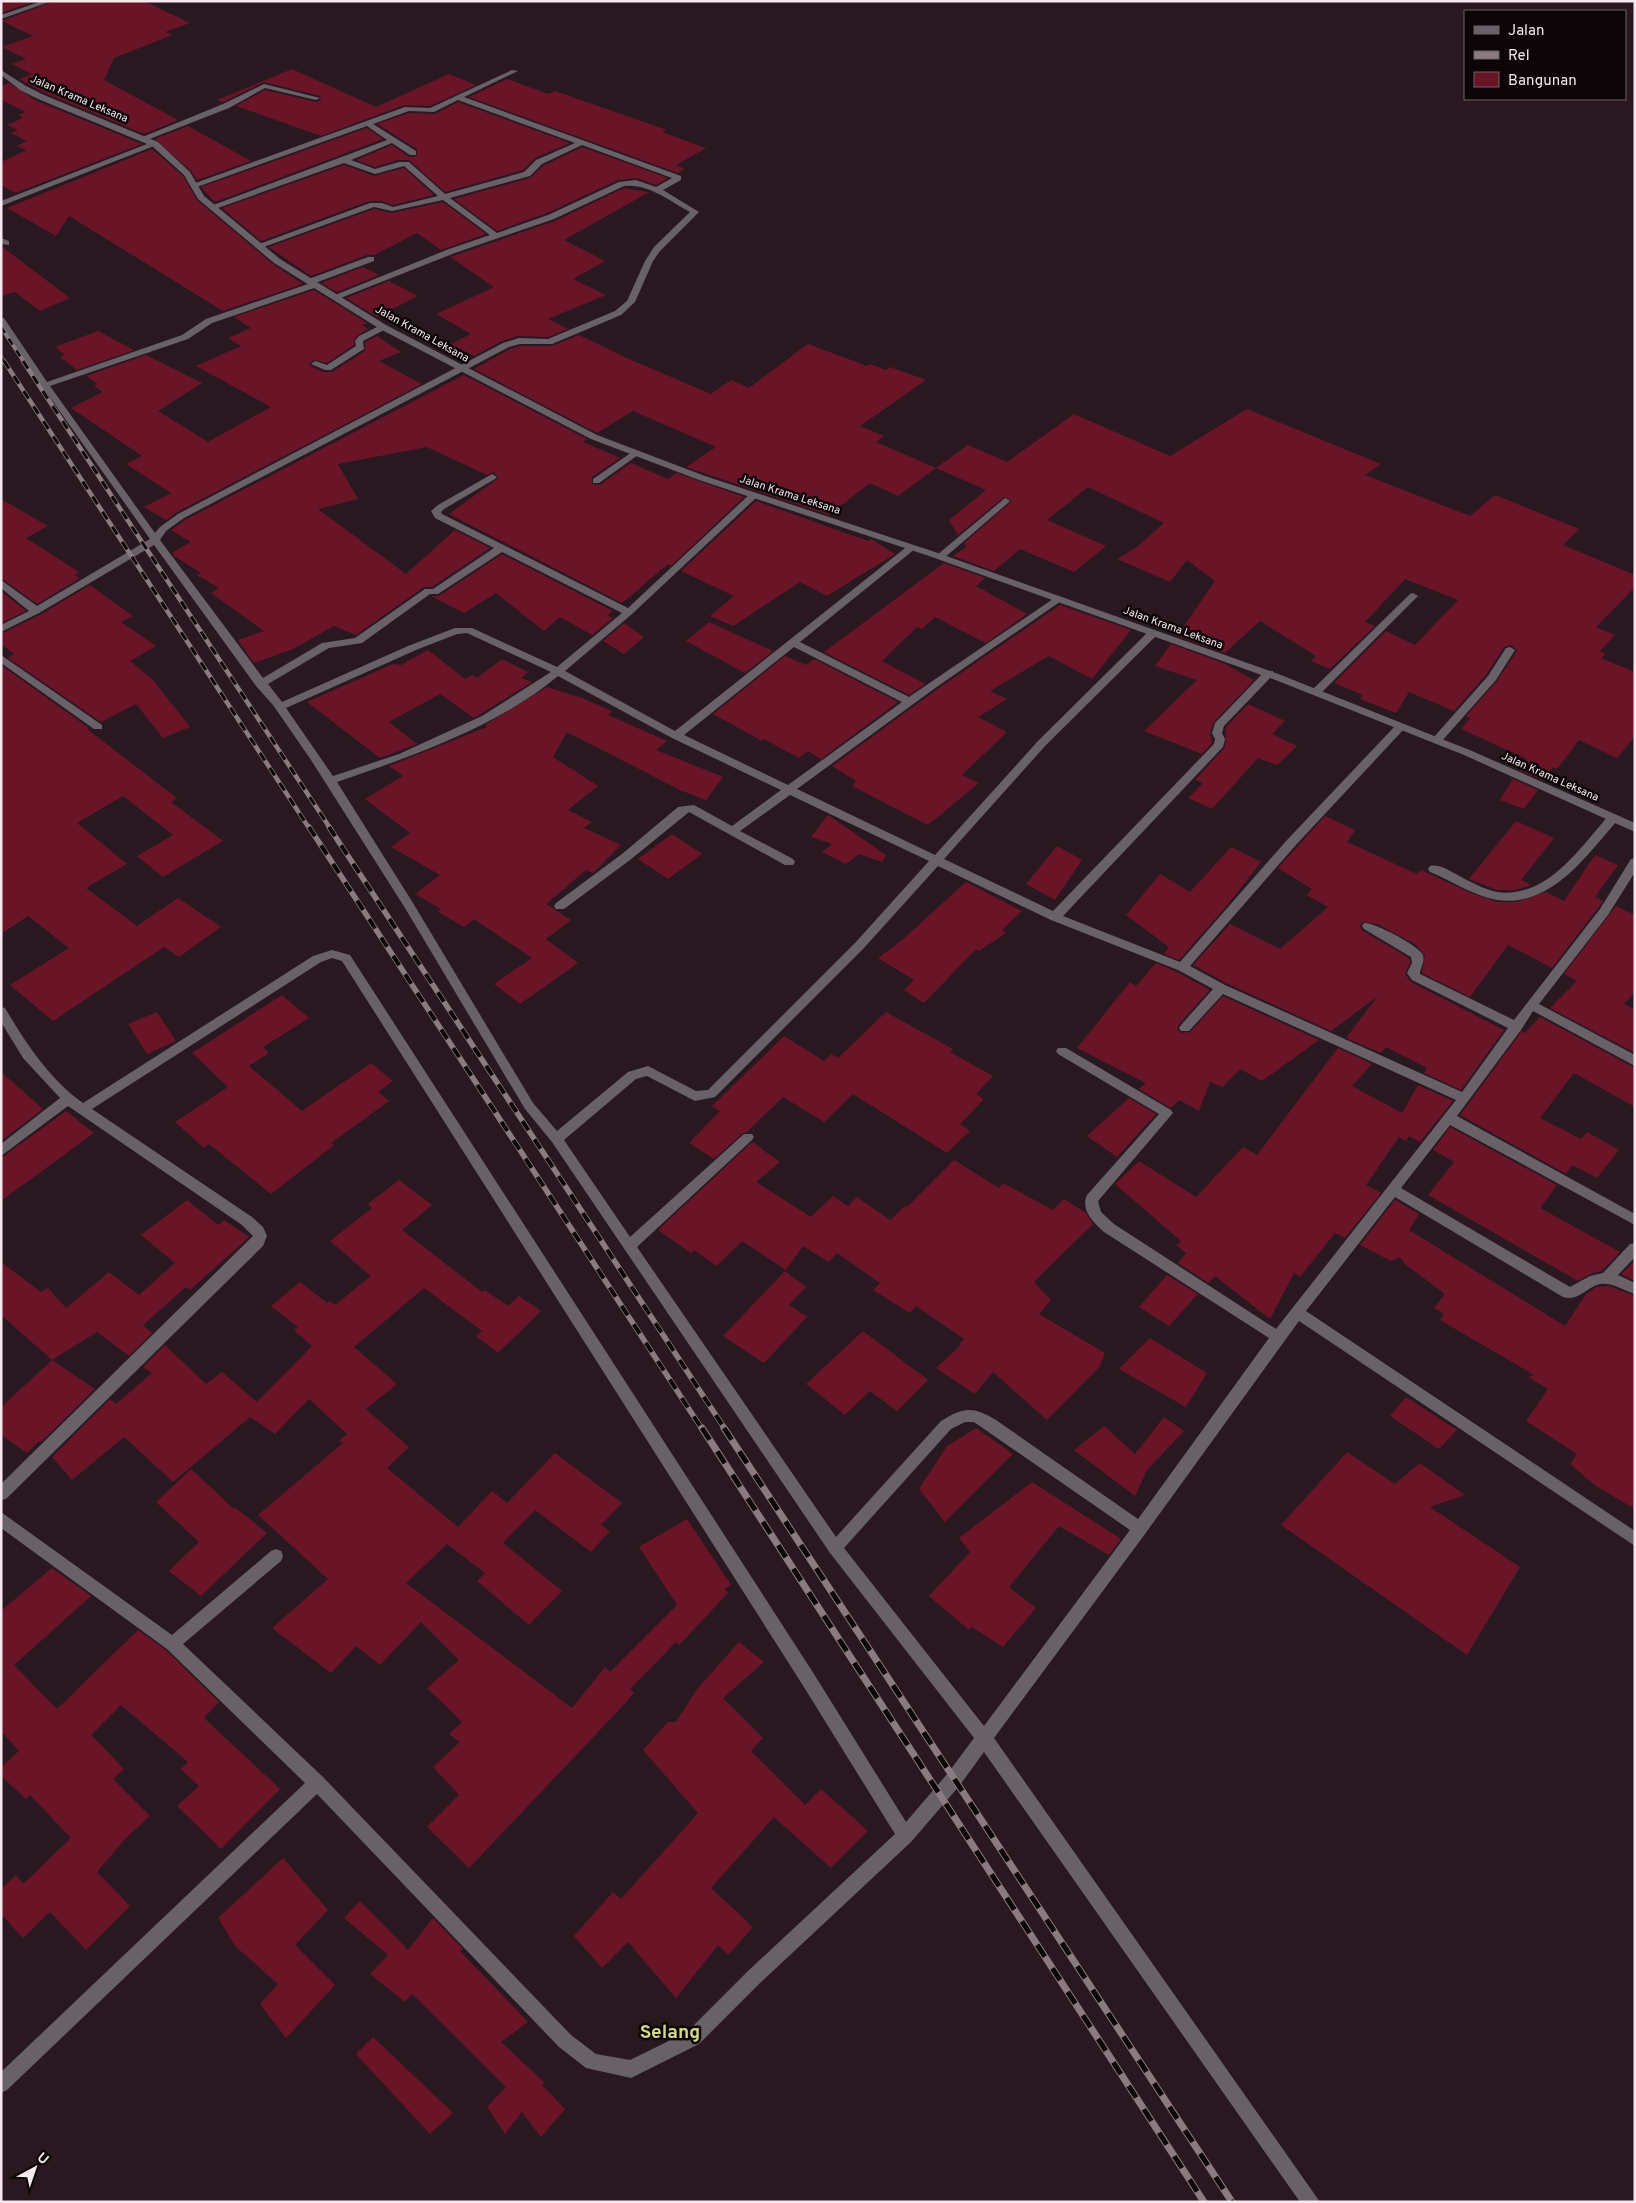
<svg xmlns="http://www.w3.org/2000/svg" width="1636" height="2203" font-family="Overpass,sans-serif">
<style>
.building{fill:#6a1527}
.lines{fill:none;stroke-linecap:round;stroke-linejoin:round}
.minor{fill:#686168;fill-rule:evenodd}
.tertiary{fill:#686168;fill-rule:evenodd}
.rail-far3-casing{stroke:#8a7a81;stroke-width:4}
.rail-far2-casing{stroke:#8a7a81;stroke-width:4.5}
.rail-far1-casing{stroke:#8a7a81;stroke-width:5.5}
.rail-casing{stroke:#8a7a81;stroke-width:7}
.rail-far3{stroke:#0d0609;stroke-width:2.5;stroke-dasharray:7;stroke-linecap:butt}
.rail-far2{stroke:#0d0609;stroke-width:3;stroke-dasharray:9;stroke-linecap:butt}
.rail-far1{stroke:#0d0609;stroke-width:4;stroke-dasharray:11;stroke-linecap:butt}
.rail{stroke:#0d0609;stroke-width:5;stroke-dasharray:14;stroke-linecap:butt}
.labels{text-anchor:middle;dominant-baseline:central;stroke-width:5;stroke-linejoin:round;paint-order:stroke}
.far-street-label{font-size:11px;fill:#f6e8ee;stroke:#0d0609}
.near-quarter-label{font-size:19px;font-weight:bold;fill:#d4d88a;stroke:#0d0609}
</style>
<rect width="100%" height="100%" fill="#2a1820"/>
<!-- building -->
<path class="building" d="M1 1H35L1 13Z
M54 1H144L190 23 165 32 172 35 114 58 104 80 178 120 144 134 45 93 19 79 32 74 12 64 26 59 2 47 33 36 2 21Z
M292 69 376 107 449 74 476 85 430 106 404 105 321 136 236 106 265 90 316 102 321 100 320 96 264 82 223 102 217 100Z
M507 79 548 94 555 91 667 130 662 132 706 148 676 165 685 169 678 173 469 97Z
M9 83 37 101 142 144 15 193 1 185V162L27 150 16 146 27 141 10 133 18 130 7 125 23 118 18 115 26 112 1 100V86Z
M458 102 570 143 535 158 523 170 445 192 409 160H398L375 167 356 160 392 145 409 157 417 156V149L377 124 409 113 435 114Z
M188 126 251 161 197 180 191 171 155 139Z
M367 128 383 139 215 202 201 187Z
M582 147 668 178 656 185 637 178 618 180 547 213 497 231 454 199 530 178 543 166Z
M152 149 183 176 197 200 273 264 303 284 223 311 69 216 56 236 7 208Z
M344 165 374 176 404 168 434 195 393 205 382 201H369L261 241 222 208Z
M624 188 649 192 564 240 605 261 573 279 606 295 548 319 568 329 548 337 518 336 502 341 474 356 451 344 471 334 436 314 494 287 450 257 555 221Z
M443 202 486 234 441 250 417 233 374 255H367L311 276 269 247 374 209 392 213Z
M1 246 70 298 40 311 15 292 1 296Z
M363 267 379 275 337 292 321 283Z
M389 281 418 296 377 317 346 298Z
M314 290 367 323 362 325 368 329 358 335 354 340V345L327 363 314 360 309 364 310 366 324 372H332L365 351V342L377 336 401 352 379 361 422 384 177 512 166 520 144 507 171 493 126 464 142 456 71 408 103 392 94 386 98 384 86 376 146 355 202 383 158 411 208 442 271 407 196 366 241 346 228 338 251 328 234 317Z
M98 331 134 350 77 370 60 357 65 355 55 347Z
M579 335 629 359 711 394 731 380 749 388 808 344 867 366 870 364 886 370 890 367 926 380 860 426 884 436 876 442 936 468 898 496 870 483 829 515 686 467 716 447 633 411 597 433 474 369 510 349 520 346H552Z
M464 375 587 439 583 442 620 458 592 477V484L600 485 631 463 668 479 676 473 744 497 671 566 668 564 622 603 449 514 496 480 499 477 493 472 487 475 427 447 338 464 358 499 318 509 406 574 455 530 490 548 432 587H424L356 635 334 626 293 649 254 663 238 640 264 631 211 593 219 588 197 575 201 573 174 556 172 553 191 542 171 530 185 520Z
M1247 409 1381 464 1365 475 1470 516 1495 495 1579 529 1563 545 1635 575V587L1596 627 1615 635 1600 651 1606 654 1601 658 1635 672V736L1617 758 1579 740 1557 769 1553 767 1544 781 1519 770 1527 759 1461 729 1470 718 1466 716 1497 681 1517 651 1511 645 1504 647 1486 675 1454 711 1409 692 1396 713 1360 699 1363 695 1334 683 1386 631 1415 645 1458 600 1405 579 1365 622 1375 626 1330 669 1311 661 1316 656 1260 621 1225 653 1177 636 1215 581 1187 560 1170 582 1117 559 1137 547 1164 523 1088 487 1047 520 1106 546 1074 572 1020 549 994 571 953 556 966 547 964 543 1012 501 1004 497 958 535 949 520 986 490 936 468 968 445 1007 462 1074 414 1170 456Z
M1 499 48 526 26 538 79 572 75 575 80 578 37 604 1 578Z
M756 501 868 541 871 539 895 554 827 596 800 582 733 626 710 616 734 596 681 571Z
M502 554 613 611 607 616 613 618 592 635 560 617 544 631 496 593 464 613 431 596H439Z
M944 563 985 578 976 586 1027 614 986 643 935 617 922 629 917 627 882 661 925 684 909 695 824 652Z
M90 585 133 616 121 622 156 646 130 661 153 680 190 727 163 738 136 704 101 722 8 658 14 654 1 644V634L40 615Z
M1 591 26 611 1 623Z
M1060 605 1131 630 1092 679 1049 656 990 691 1007 699 978 717 1007 732 962 775 979 783 928 825 852 786 856 781 832 766 939 688Z
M709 622 773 651 745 673 686 641Z
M624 623 644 637 624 654 603 641Z
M1171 644 1223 663 1254 680 1214 722 1210 732 1212 743 1202 754 1144 731 1197 680 1155 666Z
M428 650 465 679 472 675 477 678 502 659 528 672 521 678 532 682 474 718 440 694 389 722 417 744 380 758 307 702 393 664 401 665Z
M785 656 806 665 814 659 898 702 821 759 808 751 799 758 764 739 762 741 713 714Z
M1 665 89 728 87 729 177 798 171 802 223 841 163 877 137 856 173 835 123 796 77 823 127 864 86 888 137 926 178 898 221 927 179 957 164 947 53 1021 10 985 69 948 28 916 1 934Z
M547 687 582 698 612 711 608 715 667 741 656 750 723 777 706 800 680 790 567 732 553 757 598 786 568 810 592 822 584 828 621 845 593 873 586 870 546 904 571 920 546 939 578 963 520 1004 494 984 532 958 474 919 464 927 438 912 441 909 415 894 440 875 391 847 410 833 365 799 403 776 389 766 487 727 485 725Z
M1248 704 1285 721 1272 734 1297 746 1277 765 1258 758 1212 809 1188 798 1203 783 1195 780 1225 747 1226 727Z
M1513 779 1538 790 1524 809 1500 800Z
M828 815 886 855 882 862 859 854 846 864 822 852 832 844 811 837Z
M1325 816 1355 830 1347 842 1417 874 1421 870 1471 893 1497 902H1517L1546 892 1564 901 1595 855 1618 865 1595 897 1603 901 1598 908 1552 968 1508 945 1470 997 1422 973 1425 955 1415 944 1377 924 1362 922 1360 927 1363 931 1409 958 1410 963 1405 974 1411 982 1504 1030 1461 1090 1424 1073 1427 1068 1386 1047 1381 1053 1346 1038 1377 997 1331 1031 1226 983 1193 965 1230 924 1280 949 1328 907 1306 895 1312 889 1278 868Z
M1516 821 1554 838 1521 880 1532 885 1515 890H1497L1469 879Z
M672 834 702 854 668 879 638 859Z
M1057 846 1082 860 1055 900 1026 884Z
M1231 847 1261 862 1225 908 1179 960 1164 954 1169 947 1126 915 1160 874 1190 892Z
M966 882 1022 911 1002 930 1006 933 979 951 976 949 924 1003 904 990 914 980 878 958 901 941Z
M1616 906 1635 915V992L1624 1004 1635 1010V1053L1550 1008 1577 981 1564 974Z
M1156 963 1177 972 1210 990 1179 1024 1177 1029 1181 1033 1190 1032 1223 996 1319 1040 1262 1081 1240 1069 1223 1087 1210 1082 1199 1111 1179 1100 1171 1108 1139 1089 1146 1083 1077 1048 1130 982 1136 986Z
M282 995 309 1018 263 1047 269 1053 249 1066 302 1111 371 1063 393 1081 378 1092 389 1101 331 1143 334 1145 271 1194 209 1144 204 1148 175 1122 228 1087 192 1053Z
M157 1012 176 1041 147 1054 128 1024Z
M886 1012 953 1049 950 1052 993 1076 976 1094 984 1099 960 1124 970 1131 947 1153 853 1094 824 1122 783 1097 747 1132 743 1133 714 1159 689 1143 720 1111 712 1106 784 1036 824 1061 831 1054 838 1058Z
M1540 1017 1635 1068V1107L1574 1073 1540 1118 1581 1139 1587 1132 1619 1150 1597 1178 1572 1165 1566 1174 1460 1115 1522 1031 1525 1033Z
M1338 1048 1372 1064 1352 1086 1402 1113 1418 1085 1453 1101 1420 1142 1409 1136 1406 1141 1399 1137 1366 1185 1381 1193 1345 1238 1335 1233 1300 1277 1294 1273 1270 1319 1215 1276 1208 1283 1178 1263 1186 1253 1176 1245 1181 1241 1115 1184 1139 1161 1196 1197 1243 1147 1257 1155Z
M1 1072 43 1109 1 1141Z
M1129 1098 1156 1114 1117 1157 1087 1136Z
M66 1111 94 1133 1 1201V1158Z
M1450 1127 1557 1185 1540 1208 1620 1252 1602 1271 1590 1274 1578 1281 1428 1195 1454 1162 1433 1150Z
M752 1142 780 1162 756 1182 811 1217 833 1196 848 1206 857 1197 890 1220 905 1206 907 1207 954 1160 999 1188 1003 1183 1053 1210 1064 1199 1086 1213 1093 1224 1034 1282 1051 1300 1039 1314 1105 1353 1100 1366 1047 1420 993 1372 975 1394 936 1368 961 1345 959 1344 964 1339 916 1306 910 1313 873 1290 880 1283 837 1253 829 1262 803 1246 786 1270 742 1241 717 1266 694 1250 691 1253 658 1230Z
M399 1180 432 1205 402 1230 482 1292 485 1290 508 1306 519 1296 541 1311 498 1353 476 1336 482 1331 424 1288 354 1347 397 1384 366 1409 409 1447 387 1468 458 1527 492 1491 507 1503 555 1453 622 1503 601 1525 610 1531 591 1552 535 1510 503 1543 562 1591 529 1625 477 1581 485 1573 447 1544 406 1583 572 1708 605 1667 610 1672 677 1605 639 1547 687 1519 731 1585 724 1589 728 1593 679 1645 676 1642 630 1689 634 1693 617 1712 469 1868 427 1827 459 1795 433 1767 460 1742 449 1734 462 1722 427 1688 459 1660 421 1622 380 1665 356 1646 331 1673 272 1628 328 1579 258 1515 343 1443 339 1441 347 1434 309 1399 275 1434 250 1417 173 1482 124 1437 72 1480 52 1457 110 1399 116 1404 152 1373 143 1367 165 1345 206 1384 222 1372 257 1402 312 1346 294 1330 298 1327 271 1306 300 1282 327 1303 330 1301 335 1305 371 1276 330 1241 372 1208 368 1204Z
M187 1200 218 1225 224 1220 249 1237 190 1290 186 1287 143 1325 152 1333 129 1356 97 1332 52 1360 1 1315V1262L41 1292 48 1288 66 1308 109 1272 139 1295 175 1263 141 1235Z
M1395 1200 1419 1214 1409 1230 1565 1326 1586 1294 1596 1287 1609 1286 1635 1296V1509L1596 1486 1570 1464 1577 1454 1526 1421 1548 1389 1528 1377 1534 1375 1440 1320 1444 1314 1434 1308 1445 1294 1405 1264 1400 1257 1391 1261 1360 1245Z
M1635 1261V1281L1621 1274Z
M785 1271 806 1287 789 1305 807 1317 764 1363 723 1336Z
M1167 1275 1198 1294 1169 1326 1139 1307Z
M863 1331 928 1380 897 1411 870 1391 845 1415 806 1384Z
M1150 1338 1207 1373 1186 1407 1119 1369Z
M52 1360 95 1389 40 1443 39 1441 27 1453 1 1435V1407Z
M1406 1397 1457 1430 1439 1449 1390 1416Z
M1164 1417 1184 1431 1147 1470 1135 1496 1074 1450 1104 1426 1135 1454Z
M976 1428 1013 1454 945 1522 919 1489 947 1446Z
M1347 1452 1395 1484 1420 1463 1465 1495 1430 1507 1520 1567 1467 1655 1281 1525Z
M191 1469 234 1509 236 1508 267 1533 201 1596 169 1571 199 1542 156 1502Z
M1032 1482 1121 1539 1109 1555 1059 1526 1009 1587 1036 1608 1003 1647 972 1627 969 1630 929 1596 970 1552 959 1538Z
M52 1568 91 1596 14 1665 57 1709 138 1630 166 1650 219 1702 204 1718 280 1789 221 1849 177 1806 199 1786 181 1769 188 1762 121 1705 91 1735 124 1769 113 1779 150 1816 125 1839 97 1872 130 1906 86 1950 50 1912 23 1938 1 1914V1889L16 1875 23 1884 71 1838 30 1795 26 1799 1 1776V1767L19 1751 1 1731V1611Z
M739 1642 764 1662 723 1698 763 1738 751 1751 805 1805 821 1789 868 1831 831 1868 774 1817 711 1888 753 1927 728 1955 718 1945 676 1998 628 1942 602 1968 574 1936 613 1892 621 1899 698 1813 643 1750 668 1722H676L697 1689Z
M283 1858 328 1910 295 1945 335 1985 286 2038 260 2004 278 1984 236 1947 218 1918Z
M360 1901 408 1950 433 1918 463 1949 460 1951 528 2022 501 2042 544 2082 542 2085 565 2109 541 2137 522 2112 505 2134 487 2107 506 2087 412 1994 405 2002 370 1974 388 1955 344 1918Z
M373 2037 453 2113 430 2134 356 2054Z"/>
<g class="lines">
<!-- minor -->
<path class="minor" d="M42 1H52L1 19V15Z
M512 70 518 71 464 97 681 176V180L663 190 699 212 660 251 653 261 635 302 621 315 552 344H520L509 347 184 518 166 531 160 540 263 678 322 643 355 638 425 589H433L494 548 435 518 431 511 438 505 492 474 497 477 495 479 444 509 441 512 442 514 628 608 751 493H757V497L632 614 565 671 675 731 909 545H915V549L800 642 909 697 1056 597H1062L1064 599 938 686 797 789 935 855 1038 741 1149 631H1157V635L1046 745 944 859 1053 911 1214 744 1215 739 1212 733 1215 723 1265 671H1273V675L1224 726 1222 733 1225 739 1223 747 1063 916 1180 962 1287 840 1397 724H1405V728L1295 846 1190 966 1225 985 1462 1092 1508 1028 1412 980 1407 973 1412 963 1411 957 1364 929 1362 926 1364 923C1372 921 1420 946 1423 955 1425 963 1420 968 1420 974L1514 1020 1600 909 1631 859 1635 858V872L1608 915 1539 1004 1635 1055V1066L1533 1011 1521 1030 1457 1116 1635 1214V1225L1450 1125 1401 1188 1570 1287 1590 1276 1603 1273 1630 1244 1635 1243V1257L1618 1275 1635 1283V1294C1624 1291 1613 1282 1600 1284 1587 1287 1578 1302 1563 1297L1395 1197 1306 1311 1635 1531V1546L1299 1321 1145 1534 994 1738 1320 2202H1300L984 1752 960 1785 911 1842 760 1983 699 2044 631 2078 586 2068 559 2047 317 1794 7 2090 1 2093V2072L305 1783 167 1649 1 1528V1512L172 1635 271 1551 276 1549 281 1551 283 1556 281 1561 183 1644 323 1777 571 2035 596 2054 630 2060 687 2032 748 1971 895 1834 802 1684 342 961 332 958 321 962 92 1109 252 1217 263 1227 267 1236 263 1246 6 1499 1 1500V1484L253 1236 242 1225 68 1106 1 1156V1144L60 1098 23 1058 1 1022V1007L5 1008C26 1043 49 1079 83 1103L313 956 332 950 350 955 814 1674 906 1822 948 1773 974 1738 830 1553 552 1142 525 1109 405 908 311 760 273 705 256 686 154 545 39 613 1 632V625L29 611 1 588V580L37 606 150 539 25 362 1 327V318H4L47 382 182 335 206 319 308 284 305 282 306 280 368 257H374V261L315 283 318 285 317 287 212 323 188 339 50 386 155 533 160 527 178 514 503 343 519 338 548 339 615 311 627 301 645 261 654 247 690 212C670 201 648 183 624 186L554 219 455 253 338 299 334 297 335 295 449 249 490 235 443 200 392 211 374 207 261 248 254 246 370 203H382L393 207 438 196 404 166 375 174 344 163 215 209 208 207 387 140 367 126 197 187 190 185 405 107 430 108ZM458 100 575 143 536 160 524 172 445 194 409 162H399L375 169 351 160 392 143 410 155H416V151L373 124 409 111 434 112ZM582 145 672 178 656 187 636 180 619 182 548 215 497 233 450 198 530 176 542 164ZM502 552 622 613 557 667 472 628H455L408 646 282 702 268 684 329 648 362 643 430 594H438ZM467 633 551 672 482 716 399 754 333 776 286 708 416 650 457 634ZM794 647 902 702 788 785 684 735ZM558 676 672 738 781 790 732 826 694 805 678 807 622 854 556 903 554 906 556 909H564L630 860 689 812 785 865H793L795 862 793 859 740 831 790 795 929 861 855 943 708 1090 696 1091 648 1066 628 1072 557 1131 533 1103 413 903 337 782C410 757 499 726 558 676ZM938 866 1051 920 1178 970 1213 989 1181 1025 1179 1028 1181 1031H1189L1223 994 1456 1100 1276 1329 1114 1224 1101 1212 1098 1201 1173 1113 1171 1110 1066 1048H1058L1056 1051 1058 1054 1159 1114 1087 1195C1080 1210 1094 1223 1104 1232L1269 1338 1138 1519 996 1420C973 1406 964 1407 941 1421L836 1537 637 1247 752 1140 754 1137 752 1134H744L630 1237 564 1140 636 1079 647 1076 695 1101 715 1097 863 949ZM974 1422 1130 1530 984 1726 844 1548 951 1429 965 1422Z
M264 84 320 98 316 100 265 88 229 108 147 140 140 138 223 104Z
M152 142 159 144 1 206V201Z
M1 238 9 241V245L1 244Z
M383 324 387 327 386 329 363 341 364 349 331 370H325L311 364 315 361 327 365 356 346 355 341 359 336Z
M635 450 638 451V455L599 483H593V479Z
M1005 498 1010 501 1008 503 943 559H937V555Z
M1413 593 1418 596 1320 694H1312V690L1410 594Z
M1510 647 1515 650 1496 680 1441 742H1433V738L1488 676 1506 648Z
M1 655 102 725V729H94L1 663Z
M1613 814 1618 818 1617 821C1586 856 1551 908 1497 900 1474 896 1452 881 1430 872L1428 869 1430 866C1441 863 1456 875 1465 879 1475 884 1486 890 1497 892 1547 899 1580 848 1609 815Z"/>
<!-- tertiary -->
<path class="tertiary" d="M1 70 26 86 44 95 158 142 190 172 204 196 280 259 386 325 597 435 705 476 935 552 1281 675 1472 751 1635 823V832L1464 755 1273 679 929 556 699 480 591 439 380 329 274 263 198 199 184 175 152 146 38 99 20 90 1 75Z"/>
<!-- rail-far3 casing -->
<g class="rail-far3-casing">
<path id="rail-far3" d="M1 327 24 362
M1 357 4 362"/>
</g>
<!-- rail-far2 casing -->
<g class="rail-far2-casing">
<path id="rail-far2" d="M4 361 309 828
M23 361 330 828"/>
</g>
<!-- rail-far1 casing -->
<g class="rail-far1-casing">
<path id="rail-far1" d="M309 827 702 1429
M329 827 725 1429"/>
</g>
<!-- rail casing -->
<g class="rail-casing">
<path id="rail" d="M702 1428 1204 2202
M724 1428 1232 2202"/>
</g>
<!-- rail-far3 -->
<use href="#rail-far3" class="rail-far3"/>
<!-- rail-far2 -->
<use href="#rail-far2" class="rail-far2"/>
<!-- rail-far1 -->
<use href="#rail-far1" class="rail-far1"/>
<!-- rail -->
<use href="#rail" class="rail"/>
</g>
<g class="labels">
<!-- far-street labels -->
<g class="far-street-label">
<text transform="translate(79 99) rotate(23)">Jalan Krama Leksana</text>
<text transform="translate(422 334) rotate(29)">Jalan Krama Leksana</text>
<text transform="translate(790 495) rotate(18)">Jalan Krama Leksana</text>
<text transform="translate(1173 628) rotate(20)">Jalan Krama Leksana</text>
<text transform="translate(1550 777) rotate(24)">Jalan Krama Leksana</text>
</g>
<!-- near-quarter labels -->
<g class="near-quarter-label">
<text x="670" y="2033">Selang</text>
</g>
</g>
<!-- border -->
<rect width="1636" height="2203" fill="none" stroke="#f6e8ee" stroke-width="5"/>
<!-- legend -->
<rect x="1464" y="10" width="162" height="90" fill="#0d0609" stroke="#6a6065"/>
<rect x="1474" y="26" width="25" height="8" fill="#686168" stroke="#6a6065"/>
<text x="1508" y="35" font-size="15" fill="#f6e8ee">Jalan</text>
<rect x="1474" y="51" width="25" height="8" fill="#8a7a81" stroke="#6a6065"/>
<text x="1508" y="60" font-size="15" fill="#f6e8ee">Rel</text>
<rect x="1474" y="72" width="25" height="15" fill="#6a1527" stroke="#6a6065"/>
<text x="1508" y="85" font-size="15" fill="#f6e8ee">Bangunan</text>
<!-- north arrow -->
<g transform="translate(35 2168) rotate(40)" stroke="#0d0609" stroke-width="4" paint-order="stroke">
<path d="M0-4L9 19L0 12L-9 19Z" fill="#f6e8ee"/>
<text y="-8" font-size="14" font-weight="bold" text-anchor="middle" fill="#f6e8ee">U</text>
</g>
</svg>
